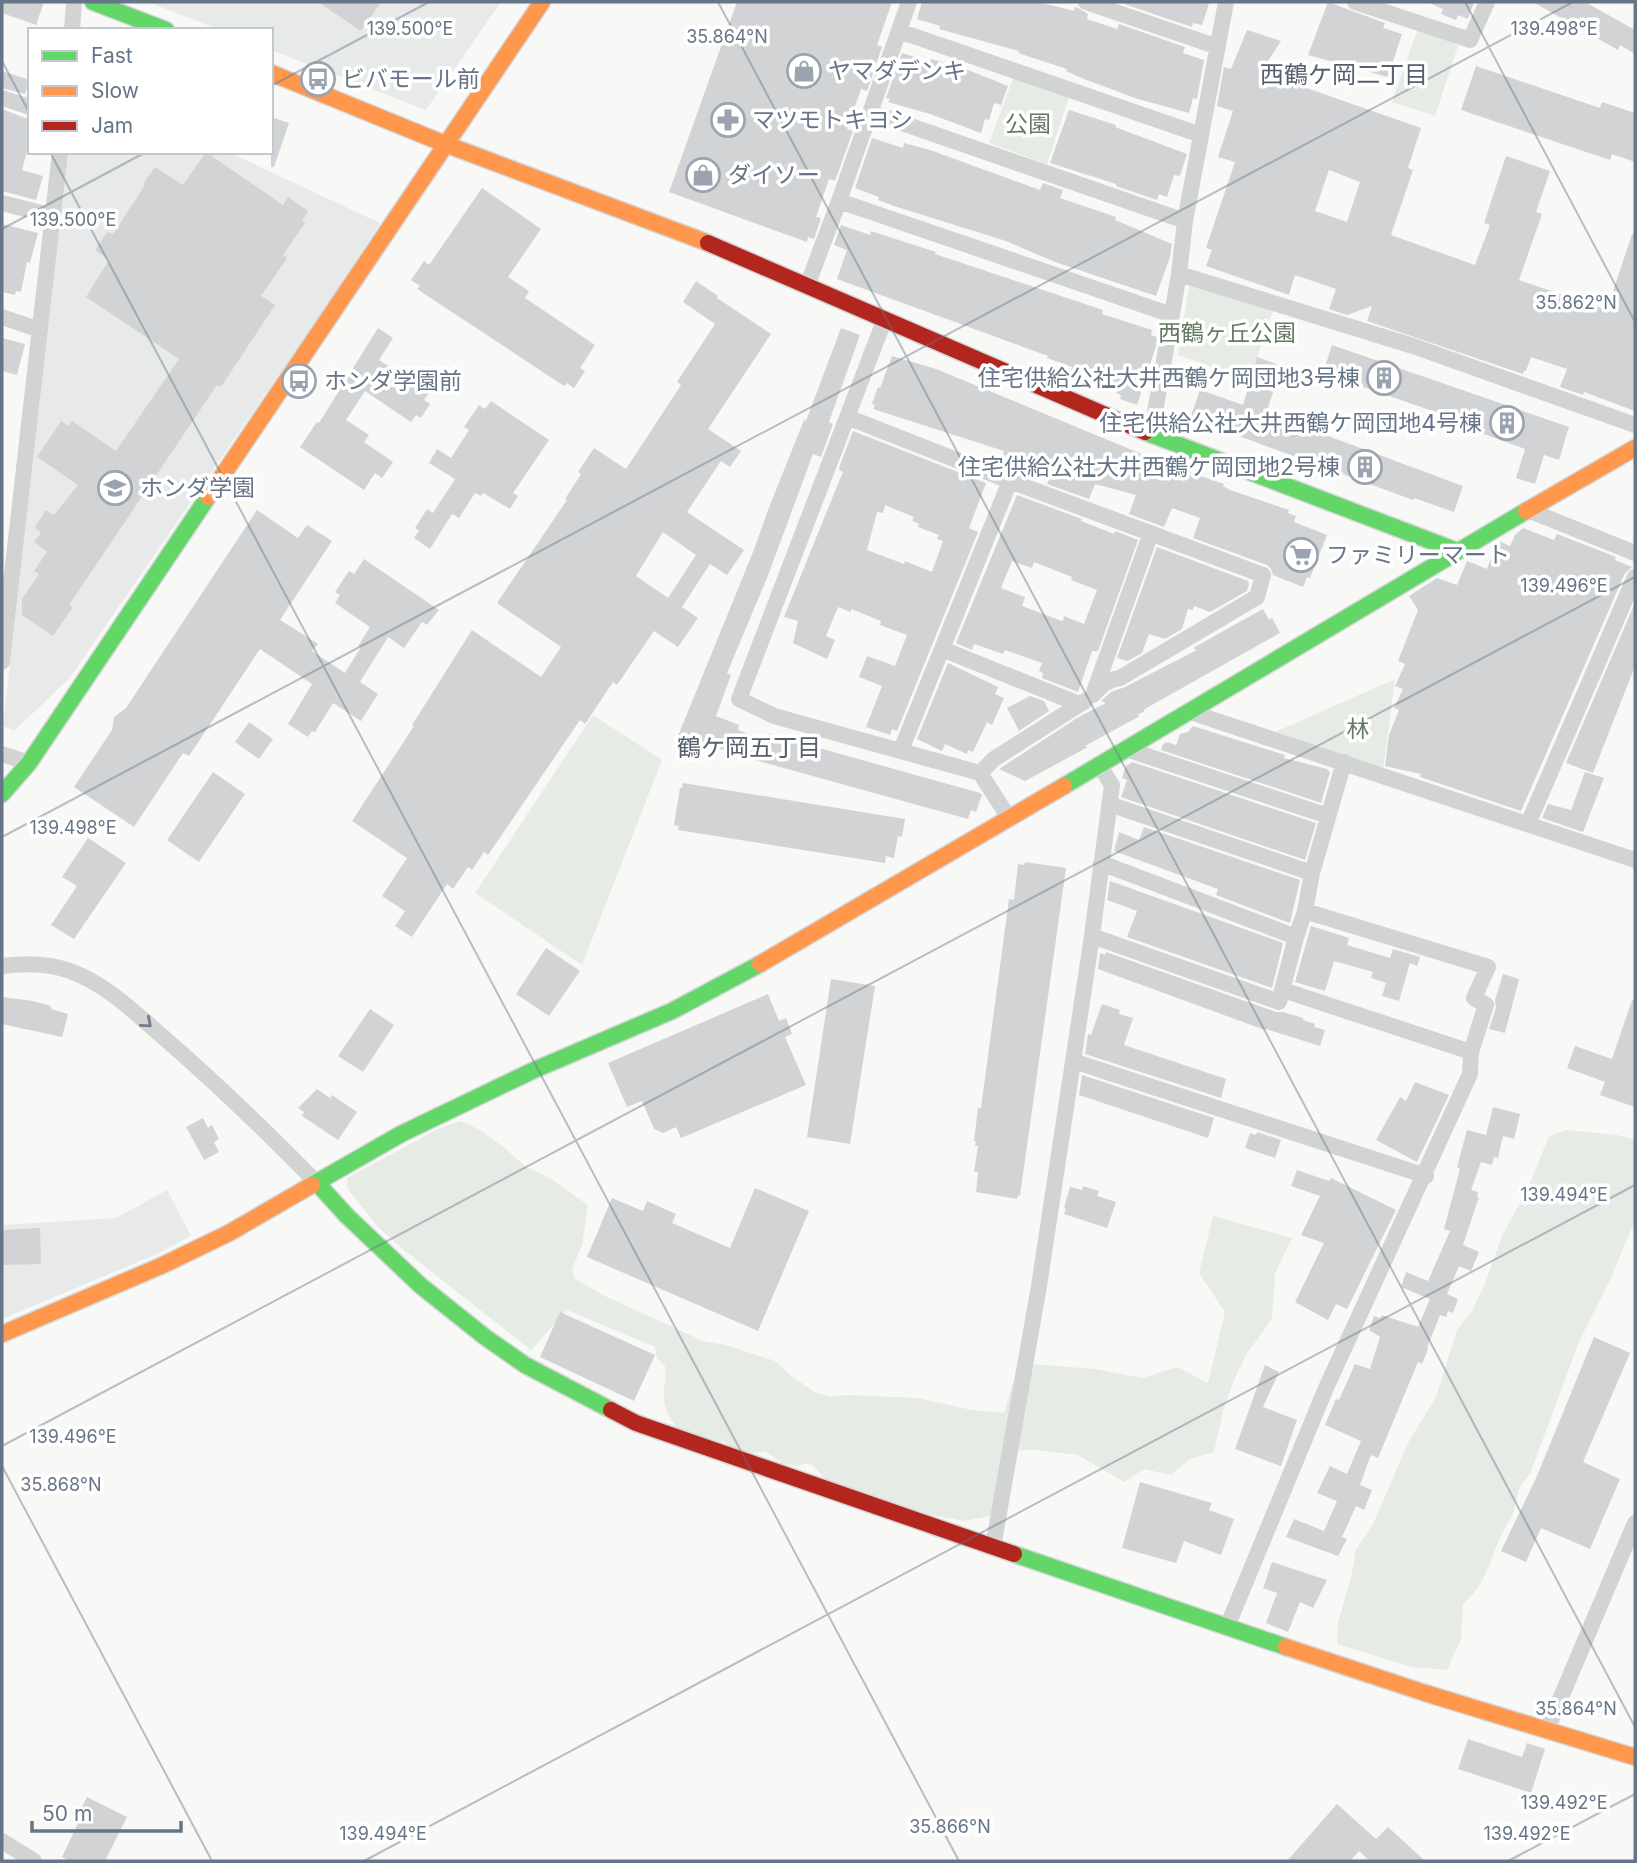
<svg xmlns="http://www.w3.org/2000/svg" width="1637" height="1863" font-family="Inter,'Noto Sans JP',sans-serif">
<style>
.built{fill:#e8e9e9}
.green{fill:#e7ebe5}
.building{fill:#d2d3d4;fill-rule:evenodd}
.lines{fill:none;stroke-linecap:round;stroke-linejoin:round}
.fast-casing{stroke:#d3d5d6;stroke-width:19}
.slow-casing{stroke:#d3d5d6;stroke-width:19}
.jam-casing{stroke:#d3d5d6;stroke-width:19}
.street{stroke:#d2d3d3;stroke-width:16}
.fast{stroke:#63d668;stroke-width:16}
.slow{stroke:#ff974d;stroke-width:16}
.jam{stroke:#b3261e;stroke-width:16}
.oneway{stroke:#727e90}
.ticks{fill:none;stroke:#677588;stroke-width:2;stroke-opacity:0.45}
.labels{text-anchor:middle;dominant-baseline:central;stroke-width:7;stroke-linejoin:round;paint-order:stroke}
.poi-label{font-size:23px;fill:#677588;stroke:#fff;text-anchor:start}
.park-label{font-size:23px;fill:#647a62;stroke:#fff}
.neighbourhood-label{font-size:24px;fill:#555f6d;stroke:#fff}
.ticks-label{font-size:18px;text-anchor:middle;fill:#677588;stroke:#fff;stroke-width:7;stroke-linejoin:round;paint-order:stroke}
</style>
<rect width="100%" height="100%" fill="#f8f8f7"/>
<!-- built -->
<path class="built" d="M148 2H501L426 110 271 50V30H220Z
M67 152H228L380 223 332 297 69 679 14 731 3 726Z
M167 1190 191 1236 157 1254 2 1319V1225L116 1218Z"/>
<!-- green -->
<path class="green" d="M1418 28 1448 38 1458 46 1435 116 1392 102Z
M1014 76 1070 94 1047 164 989 143Z
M1194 284 1273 311 1249 380 1178 355 1189 287Z
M1395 679 1383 770 1273 733Z
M593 715 662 760 582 965 475 893Z
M461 1121 480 1130 502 1146 525 1166 553 1180 588 1205 582 1245 572 1269 575 1279 607 1297 703 1341 726 1345 775 1361 791 1376 816 1393 831 1397 846 1395 917 1398 972 1410 1004 1413 1019 1363 1094 1369 1143 1378 1177 1367 1208 1383 1225 1312 1199 1273 1213 1216 1292 1238 1275 1274 1272 1319 1246 1355 1234 1380 1223 1411 1214 1452 1190 1459 1171 1475 1144 1469 1124 1482 1078 1455 1036 1450 1003 1451 1000 1488 990 1516 964 1521 928 1514 825 1479 813 1465 807 1463 799 1466 782 1463 765 1451C752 1455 734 1451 724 1441 695 1442 667 1430 664 1399 663 1388 667 1377 665 1366L657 1358 655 1347 567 1310 531 1350 404 1250 378 1227 347 1188V1178L438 1129Z
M1567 1130 1617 1135 1635 1140V1220L1611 1278 1580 1339 1530 1474C1515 1489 1519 1496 1513 1513 1510 1522 1503 1529 1500 1538 1489 1563 1485 1586 1463 1604L1461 1639 1447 1670 1412 1667 1337 1644 1338 1623 1352 1573 1356 1550 1374 1522 1409 1441 1436 1397 1457 1330 1472 1311 1486 1281 1502 1236 1528 1188 1549 1136Z"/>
<!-- building -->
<path class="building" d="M2 2H44L36 25 2 13Z
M318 2H381L361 31Z
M737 2H892L877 45 882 47 867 91 861 89 847 129 853 131 835 181 829 179 816 217 821 218 814 239 808 237 807 242 669 192Z
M922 2H1038L1074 11 1075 7 1078 8 1088 14 1087 19 1117 29 1119 24 1185 47 1183 53 1204 60 1197 99 1193 98 1189 113 1138 99 1084 79 1066 71 1067 69 1018 53 1019 51 939 29 940 26 917 19Z
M1125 2H1201L1209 4 1202 25 1193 23 1192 27 1124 4Z
M1328 2 1385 23 1383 28 1402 34 1388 77 1308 55Z
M1427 2H1474L1468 19 1458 15 1456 20 1441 14 1443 9Z
M1533 2H1585L1635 30V54L1620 45 1618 50Z
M1247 30 1281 41 1261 72 1421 128 1408 168 1413 170 1391 235 1475 265 1490 225 1484 223 1506 156 1550 171 1536 212 1542 214 1519 280 1607 310 1632 234H1635V411L1584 392 1583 395 1560 387 1567 369 1531 357 1526 371H1524L1523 374 1367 321 1372 306 1347 315 1329 309 1336 289 1295 275 1289 295 1206 266 1212 250 1206 248 1235 162 1218 157 1233 111 1217 106 1224 67 1231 69ZM1329 170 1360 182 1347 222 1315 211Z
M902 53 930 62 931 59 963 68 1008 86 1001 105 994 103 989 120 985 119 981 133 930 114 888 102 890 99 886 98Z
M1476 66 1600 108 1602 102 1635 113V162L1612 154 1610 160 1461 110Z
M2 71 30 80 25 94 2 88Z
M2 109 30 120V140L22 170 43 176 36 200 2 191Z
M1069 110 1116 125 1115 127 1187 154 1180 176 1174 175 1167 197 1159 194 1157 200 1116 186V184L1050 163Z
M271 117 289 123 274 167H271Z
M872 138 903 148 904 143 930 150 1040 190 1043 183 1063 190 1060 198 1116 217 1115 220 1172 244 1170 257 1156 296 1055 262 1006 241 894 206 878 200 879 197 855 188Z
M206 152 283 205 288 197 308 211 302 221 305 223 283 255 287 258 261 296 275 305 221 387 217 385 69 605 73 607 53 636 22 615V599L39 574 34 571 47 552 34 542 41 533 35 527 46 510 54 515 78 485 37 457 61 421 69 426 72 421 116 451 179 359 86 297 109 260 95 250 107 232 113 234 145 185 143 184 155 167 183 185Z
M482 188 541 229 508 277 529 291 525 298 595 345 580 368 585 371 574 388 567 383 564 386 417 289 420 286 411 280 424 261 429 265Z
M2 224 38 233 30 263 27 262 21 292 16 291 15 295 2 292Z
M841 225 870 235 871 231 936 252 935 254 1103 310 1102 314 1152 330 1151 335 1157 337 1156 346 1137 405 1120 399 1121 395 1116 393 1117 390 1113 388 1114 385 1071 370 1072 367 1047 358 1048 356 837 279 847 250 834 245Z
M696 281 718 296 717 298 771 334 708 429 741 451 730 467 721 461 687 512 744 550 727 575 710 564 682 607 698 618 678 647 654 631 617 685 613 682 585 724 580 720 488 855 484 852 472 870 468 867 453 889 447 884 412 937 395 926 405 911 382 896 407 858 352 821 414 726 412 725 472 630 541 677 561 647 497 603 567 500 565 499 581 474 578 472 594 448 626 469 681 385 677 382 715 324 683 302ZM663 532 696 555 668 598 636 576Z
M378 328 393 338 379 360 429 393 424 400 430 404 421 418 416 415 411 422 365 391 346 420 369 435 364 442 393 462 382 478 375 473 364 490 300 447 317 422 319 423Z
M841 328 860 335 829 422 833 424 821 457 813 454 767 578 727 673 731 675 716 716 739 725 738 730 768 741 769 734 980 793 982 795 976 812 971 810 968 819 744 757 706 744 705 747 678 736 753 552 768 510 804 420 806 421Z
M2 338 25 344 17 375 2 371Z
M1332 345 1569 427 1559 460 1544 455 1535 484 1516 478 1525 449 1445 420 1447 416 1323 373Z
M892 356 936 369 1166 464 1224 484 1223 486 1230 490 1289 510 1288 513 1296 516 1294 522 1327 535 1310 578 1307 577 1303 587 1273 575 1271 569 1267 565 1193 538 1200 518 1172 508 1164 527 1129 514 1136 495 1095 484 1089 499 1047 484 1051 475 1002 458 1004 451 873 409 875 405 872 404 878 387 880 388Z
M1257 357 1282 366 1266 413 1463 486 1454 512 1414 498 1413 500 1190 418 1200 390 1243 405Z
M491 401 549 440 513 493 518 496 510 509 483 493 481 496 475 493 459 518 452 514 430 549 414 538 419 531 415 528 427 509 433 513 455 479 429 463 437 449 451 458 469 430 464 427 479 405 485 409Z
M853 431 986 483 969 528 978 532 897 731 892 729 890 735 866 727 882 686 859 677 867 656 895 666 907 635 880 625 881 621 851 609V612L838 607 826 636 835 640 827 659 793 643 798 621 784 617 840 479 843 472 839 470 840 465ZM885 505 914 517 912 521 919 524 918 527 939 535 937 539 943 541 932 572 905 561 904 564 867 550 877 512 883 513Z
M1017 495 1082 519 1081 521 1114 534 1115 531 1138 540 1098 651H1092L1078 692 1042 678 1043 673 1039 671 1042 663 1005 650 1003 654 974 644 972 650 956 643ZM1012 561 1032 568 1034 562 1072 577 1071 580 1097 590 1084 624 1064 616 1063 621 1059 620 1022 606 1025 597 1001 588Z
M257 510 298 538 307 525 332 541 280 620 318 644 312 651 345 673 361 647 358 646 370 627 335 603 340 595 335 592 349 571 354 574 364 559 439 610 427 625 422 622 404 648 388 637 360 682 378 694 361 721 333 703 315 732 312 731 308 737 288 724 312 684 260 649 189 756 183 753 134 827 74 787 112 730 114 717 126 708Z
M1523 528 1554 540 1557 534 1616 557 1615 560 1632 567 1625 573 1521 811 1420 777 1421 774 1385 766 1389 735 1399 710 1394 708 1403 689 1395 686 1405 664 1398 661 1418 610 1409 596 1437 578 1457 585 1467 561 1487 569 1496 545 1501 542 1510 546 1515 535Z
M1157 547 1248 581 1249 584 1247 591 1210 612 1194 606 1193 610 1188 609 1182 629 1165 639 1149 634 1142 653 1127 661 1117 658Z
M1635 603V666L1593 773 1566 763Z
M1263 609 1269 620 1272 618 1280 633 1143 710 1145 711 1137 715 1140 716 1085 746 1088 747 1025 781 999 769 1077 718 1106 703 1101 701 1111 692 1125 687 1197 650 1193 648Z
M948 663 998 687 995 694 1004 698 992 725 987 722 973 752 968 750 967 754 945 744 942 751 917 739Z
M1030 696 1044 701 1049 711 1019 731 1007 708Z
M249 722 273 739 259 759 235 742Z
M1193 726 1285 755 1284 758 1327 769 1330 772 1321 803 1161 750 1163 744 1167 742 1176 745 1180 734 1188 732Z
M1132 762 1316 823 1305 860 1121 797 1127 780 1122 778 1126 766Z
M213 772 245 794 199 862 167 840Z
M1585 772 1604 778 1583 832 1542 818 1548 804 1571 810Z
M683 783 905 819 902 837 898 836 894 858 886 856 885 863 678 830 679 826 674 825 680 788H682Z
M1144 827 1300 880 1290 923 1216 895 1218 889 1114 851 1119 832 1139 840Z
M88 838 126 863 74 939 51 925 77 886 62 877Z
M1025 862 1066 868 1020 1196 1018 1195 1017 1199 976 1192 978 1172H974L978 1146H975L976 1141H974L978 1108H981L1009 899 1014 900 1018 864 1024 865Z
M1110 881 1283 943 1272 988 1127 937 1137 911 1107 900Z
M1311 926 1349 938 1347 945 1390 958 1393 949 1420 957 1417 966 1410 963 1399 1001 1382 996 1386 983 1371 978 1373 972 1334 961 1325 991 1295 982Z
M546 948 580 971 549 1016 516 994Z
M1106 952 1276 1012H1283L1303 1018V1020L1315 1024 1314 1027 1325 1030 1320 1046 1266 1029 1265 1030 1098 969 1100 953 1105 955Z
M1503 974 1519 979 1505 1033 1489 1029 1496 1008 1495 1000Z
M831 979 875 986 850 1144 807 1137Z
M768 994 779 1021 786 1018 792 1034 785 1037 806 1085 681 1138 676 1127 663 1133 654 1129 642 1101 627 1107 608 1063Z
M2 997 33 1001 51 1006V1009L68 1014 62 1037 2 1024Z
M1632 1000H1635V1107L1600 1095 1605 1082 1567 1068 1575 1046 1612 1059Z
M1102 1004 1120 1010 1119 1014 1133 1018 1124 1045 1226 1079 1221 1098 1085 1054 1088 1034 1091 1035Z
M370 1009 394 1025 363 1072 338 1056Z
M1082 1075 1214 1118 1208 1138 1079 1095Z
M1415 1082 1449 1095 1417 1162 1376 1140 1400 1097 1406 1101Z
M317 1089 330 1098 332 1095 357 1112 338 1140 302 1116 304 1112 298 1108Z
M1493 1107 1520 1114 1514 1139 1503 1136 1498 1158 1494 1157 1492 1165 1481 1162 1471 1190 1478 1192 1477 1197H1479L1463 1245 1479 1252 1471 1271 1459 1266 1447 1294 1458 1299 1453 1313 1448 1311 1446 1317 1440 1315 1427 1348 1428 1349 1422 1364 1418 1362 1378 1458 1371 1455 1360 1485 1372 1490 1364 1510 1356 1506 1342 1537 1347 1539 1338 1556 1286 1537 1294 1519 1324 1531 1337 1501 1317 1493 1330 1466 1347 1474 1361 1441 1325 1425 1336 1399 1339 1400 1355 1364 1370 1369 1380 1337 1369 1330 1374 1316 1380 1318 1382 1315 1418 1327 1430 1299 1401 1287 1406 1272 1428 1281 1450 1231 1444 1229 1460 1169 1457 1167 1467 1130 1486 1135Z
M203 1118 208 1128 212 1125 219 1139 214 1142 219 1152 204 1160 186 1127Z
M1257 1132 1281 1140 1275 1158 1245 1148 1250 1133 1256 1135Z
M1297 1170 1329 1181 1331 1178 1396 1210 1347 1309 1336 1304 1328 1320 1295 1302 1324 1243 1301 1235 1320 1196 1291 1186Z
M1083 1186 1099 1191 1097 1196 1116 1202 1107 1228 1064 1214 1066 1209 1064 1208 1070 1187 1082 1190Z
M755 1188 809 1211 758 1331 587 1257 612 1198 643 1211 647 1201 676 1214 672 1223 730 1248Z
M40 1228 41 1264 2 1265V1230Z
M560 1312 655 1355 634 1401 540 1357Z
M1594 1337 1630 1353 1583 1462 1620 1479 1590 1549 1541 1528 1526 1562 1501 1551 1537 1476Z
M1265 1365 1279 1372 1263 1407 1297 1420 1281 1466 1235 1449Z
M1140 1482 1212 1503 1209 1510 1234 1519 1221 1555 1184 1541 1176 1563 1122 1548Z
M1272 1562 1327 1580 1313 1608 1300 1602 1288 1632 1266 1623 1277 1593 1263 1588Z
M1468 1739 1522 1757 1527 1743 1545 1749 1531 1793 1458 1769Z
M87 1797 127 1817 105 1861H70L62 1857 81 1817 78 1815Z
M1337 1804 1376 1839 1388 1827 1425 1861H1370L1359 1851 1350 1861H1287Z"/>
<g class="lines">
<!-- fast casing -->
<g class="fast-casing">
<path id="fast" d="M93 2 166 30
M1145 432 1457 551
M1064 786 1526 511
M2 794 29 763 208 497
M317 1183 347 1216 421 1286 485 1337 525 1365 611 1410
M312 1185 401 1134 532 1071 672 1011 760 964
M1014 1554 1286 1647"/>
</g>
<!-- slow casing -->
<g class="slow-casing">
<path id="slow" d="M271 73 445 144 708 243
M208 497 542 2
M1526 511 1635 448
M760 964 1064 786
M2 1334 163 1265 229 1233 312 1185
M1286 1647 1425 1693 1635 1757"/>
</g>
<!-- jam casing -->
<g class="jam-casing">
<path id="jam" d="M708 243 1145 432
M611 1410 636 1423 1014 1554"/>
</g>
<!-- street -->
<path class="street" d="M1086 2 1218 47
M1355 2 1470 40 1487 2
M72 30 74 2
M899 31 1201 135
M2 98 30 107
M870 112 1185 221
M839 201 1172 315
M2 203 53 216
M1179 274 1413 346 1635 425
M807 286 839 201 909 2
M2 317 40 330
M884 321 739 699 774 716 980 773 1009 818
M847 417 1010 481 1263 575 1257 597 1120 678C1107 680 1102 685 1093 695L1151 533
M1151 435 1179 274 1185 221 1226 2
M1528 510 1635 553
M942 649 1079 704
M2 662 60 152
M1190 712 1635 860
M1126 749 1328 816
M901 750 1010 481
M2 754 29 763
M980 773 994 759 1085 701
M1109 804 1312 873
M1528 824 1635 577
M1092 936 1279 1002 1296 937 1101 863
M1296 937 1305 911 1312 873 1344 762
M2 966C25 963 48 963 70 971 106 984 134 1012 162 1036 216 1083 267 1132 317 1183
M1283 990 1471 1052
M1073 1061 1426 1176
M993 1547 1039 1286 1092 936 1112 785 1099 765
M1227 1627 1326 1388 1470 1074 1471 1052 1486 1005 1474 998 1488 967 1305 911
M1547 1730 1635 1523
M2 1841 34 1861"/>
<!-- fast -->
<use href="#fast" class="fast"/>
<!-- slow -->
<use href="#slow" class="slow"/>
<!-- jam -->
<use href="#jam" class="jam"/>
</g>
<!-- one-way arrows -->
<defs><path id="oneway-chevron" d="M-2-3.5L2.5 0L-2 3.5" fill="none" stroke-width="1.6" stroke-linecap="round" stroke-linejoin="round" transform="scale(1.75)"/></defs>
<use class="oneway" href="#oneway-chevron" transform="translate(147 1023) rotate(41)"/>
<!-- ticks -->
<path class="ticks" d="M718 2 1635 1727M1465 2 1635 322M2 61 30 114M271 86 429 2M50 152 959 1861M2 229 146 152M2 837 1573 2M2 1446 1635 577M2 1466 212 1861M364 1861 1635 1185M1508 1861 1635 1794"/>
<!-- icons -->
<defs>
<g id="shop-ring" transform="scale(1.75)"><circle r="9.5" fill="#fff" stroke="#9aa3af" stroke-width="1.5"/><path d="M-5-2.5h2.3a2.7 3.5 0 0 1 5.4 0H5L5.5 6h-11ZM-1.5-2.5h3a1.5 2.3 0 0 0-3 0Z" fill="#9aa3af"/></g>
<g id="bus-ring" transform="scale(1.75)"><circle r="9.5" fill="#fff" stroke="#9aa3af" stroke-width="1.5"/><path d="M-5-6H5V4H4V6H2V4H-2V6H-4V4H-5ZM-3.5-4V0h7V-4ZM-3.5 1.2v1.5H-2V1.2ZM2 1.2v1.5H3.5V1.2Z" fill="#9aa3af"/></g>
<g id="pharmacy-ring" transform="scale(1.75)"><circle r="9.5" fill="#fff" stroke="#9aa3af" stroke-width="1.5"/><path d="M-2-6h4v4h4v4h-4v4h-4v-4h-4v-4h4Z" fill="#9aa3af"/></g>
<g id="building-ring" transform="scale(1.75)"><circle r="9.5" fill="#fff" stroke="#9aa3af" stroke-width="1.5"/><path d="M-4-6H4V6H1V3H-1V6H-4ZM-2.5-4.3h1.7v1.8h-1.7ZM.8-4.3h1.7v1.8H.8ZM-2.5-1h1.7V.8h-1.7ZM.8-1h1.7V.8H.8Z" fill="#9aa3af"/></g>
<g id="school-ring" transform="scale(1.75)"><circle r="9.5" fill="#fff" stroke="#9aa3af" stroke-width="1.5"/><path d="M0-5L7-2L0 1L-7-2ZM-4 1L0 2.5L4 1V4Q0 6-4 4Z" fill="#9aa3af"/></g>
<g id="supermarket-ring" transform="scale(1.75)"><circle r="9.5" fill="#fff" stroke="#9aa3af" stroke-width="1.5"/><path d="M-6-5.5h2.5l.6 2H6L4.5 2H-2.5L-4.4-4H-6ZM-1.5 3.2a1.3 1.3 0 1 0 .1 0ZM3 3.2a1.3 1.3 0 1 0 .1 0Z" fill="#9aa3af"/></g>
</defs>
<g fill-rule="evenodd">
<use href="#shop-ring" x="804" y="71"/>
<use href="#bus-ring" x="318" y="79"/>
<use href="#pharmacy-ring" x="728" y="120"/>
<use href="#shop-ring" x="703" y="175"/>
<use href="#building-ring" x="1384" y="378"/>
<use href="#bus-ring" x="299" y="381"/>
<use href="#building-ring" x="1507" y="423"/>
<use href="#building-ring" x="1365" y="467"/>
<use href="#school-ring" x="115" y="488"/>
<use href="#supermarket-ring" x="1301" y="555"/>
</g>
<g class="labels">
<!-- poi labels -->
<g class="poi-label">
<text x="828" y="71">ヤマダデンキ</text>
<text x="342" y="79">ビバモール前</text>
<text x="752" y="120">マツモトキヨシ</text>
<text x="728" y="175">ダイソー</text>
<text x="1360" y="378" text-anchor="end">住宅供給公社大井西鶴ケ岡団地3号棟</text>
<text x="324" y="381">ホンダ学園前</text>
<text x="1482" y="423" text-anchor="end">住宅供給公社大井西鶴ケ岡団地4号棟</text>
<text x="1340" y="467" text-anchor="end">住宅供給公社大井西鶴ケ岡団地2号棟</text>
<text x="140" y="488">ホンダ学園</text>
<text x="1326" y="555">ファミリーマート</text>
</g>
<!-- park labels -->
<g class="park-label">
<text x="1028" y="124">公園</text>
<text x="1227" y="333">西鶴ヶ丘公園</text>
<text x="1358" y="729">林</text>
</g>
<!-- neighbourhood labels -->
<g class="neighbourhood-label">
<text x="1344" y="74">西鶴ケ岡二丁目</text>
<text x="749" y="747">鶴ケ岡五丁目</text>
</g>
</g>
<g class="ticks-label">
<text x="410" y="35">139.500°E</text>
<text x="1554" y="35">139.498°E</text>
<text x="727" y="43">35.864°N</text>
<text x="73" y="226">139.500°E</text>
<text x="1576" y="309">35.862°N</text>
<text x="1564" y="592">139.496°E</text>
<text x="73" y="834">139.498°E</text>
<text x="1564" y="1201">139.494°E</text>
<text x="73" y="1443">139.496°E</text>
<text x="61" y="1491">35.868°N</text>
<text x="1576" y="1715">35.864°N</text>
<text x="1564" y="1809">139.492°E</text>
<text x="950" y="1833">35.866°N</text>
<text x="383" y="1840">139.494°E</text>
<text x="1527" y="1840">139.492°E</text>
</g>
<!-- border -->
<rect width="1637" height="1863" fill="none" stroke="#677588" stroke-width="7"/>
<!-- legend -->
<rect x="28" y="28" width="245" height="126" fill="#ffffff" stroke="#c2c8cf" stroke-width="2"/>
<rect x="42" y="51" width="35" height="10" fill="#63d668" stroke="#c2c8cf" stroke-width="2"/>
<text x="91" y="63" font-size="21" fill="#677588">Fast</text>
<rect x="42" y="86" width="35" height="10" fill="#ff974d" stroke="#c2c8cf" stroke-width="2"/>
<text x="91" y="98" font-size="21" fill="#677588">Slow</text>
<rect x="42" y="121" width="35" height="10" fill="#b3261e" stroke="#c2c8cf" stroke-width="2"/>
<text x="91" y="133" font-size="21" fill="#677588">Jam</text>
<!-- scale -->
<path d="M32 1821v10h149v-10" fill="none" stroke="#677588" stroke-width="3.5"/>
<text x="42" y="1821" font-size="21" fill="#677588" stroke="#ffffff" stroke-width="5" paint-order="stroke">50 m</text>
</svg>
